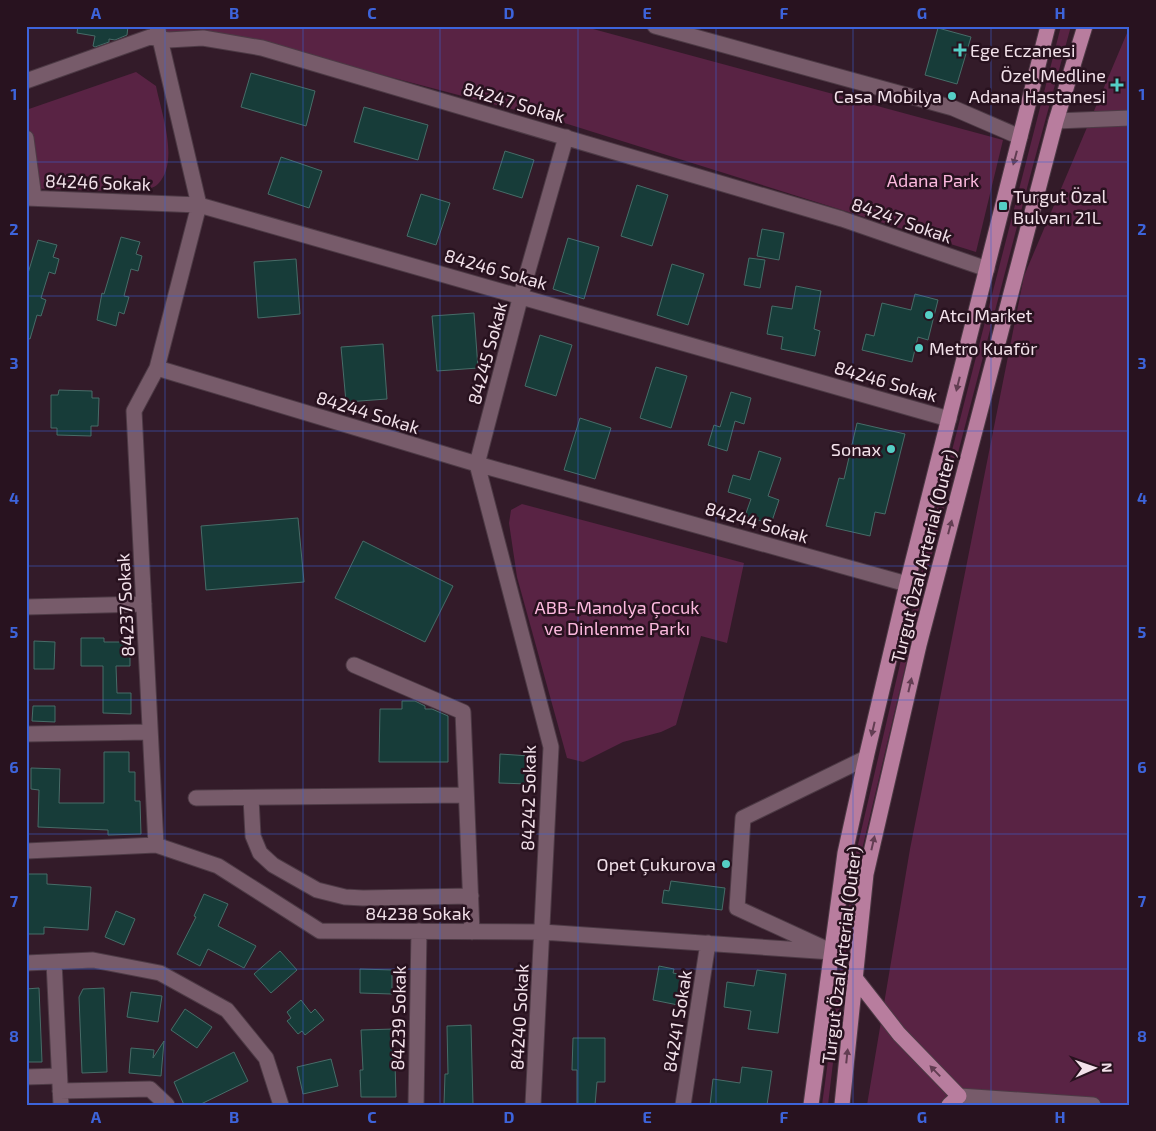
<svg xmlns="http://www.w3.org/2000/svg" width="1156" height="1131" font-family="'Exo 2',sans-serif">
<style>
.green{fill:#592344}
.building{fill:#173c39;stroke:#476c68}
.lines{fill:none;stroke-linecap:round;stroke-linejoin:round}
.minor-casing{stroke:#4d3a45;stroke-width:17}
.major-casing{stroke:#4d3a45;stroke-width:17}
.minor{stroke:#775b6a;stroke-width:15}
.major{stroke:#b87d9e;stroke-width:15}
.oneway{fill:#623d52}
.grid{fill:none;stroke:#3d64db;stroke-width:1;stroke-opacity:0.55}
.poi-dot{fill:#55cec5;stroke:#28121f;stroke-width:2}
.labels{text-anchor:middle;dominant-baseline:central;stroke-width:5;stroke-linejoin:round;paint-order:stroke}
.poi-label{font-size:18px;fill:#f2e1ea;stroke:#28121f;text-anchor:start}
.street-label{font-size:18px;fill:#f2e1ea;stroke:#28121f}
.park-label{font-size:18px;fill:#fcb9de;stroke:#28121f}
.neatline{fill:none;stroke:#3d64db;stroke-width:2}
.grid-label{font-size:16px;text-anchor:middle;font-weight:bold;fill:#3d64db}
</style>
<rect width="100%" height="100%" fill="#331b29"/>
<!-- green -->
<path class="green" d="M160 26H582L1003 140 976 252 558 121 264 44 163 36Z
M1061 26H1071L1032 169 934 545 861 854 847 944 828 1105H822L856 853 928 544Z
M1130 26V1105H867L910 849 1024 276Z
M136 72 156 86C161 112 180 162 158 184 154 188 145 190 140 192L26 188V110Z
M522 504 744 563 727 643 701 636 676 725 661 732 623 742 583 762 567 758 517 577 509 523 511 510Z"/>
<!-- building -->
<path class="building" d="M78 26H128L127 35 115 40 109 39V42L95 47 93 46 95 36 77 33Z
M938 28 971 37 957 84 925 75Z
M251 73 315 91 306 126 241 107Z
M364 107 428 125 418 160 354 142Z
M505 151 534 160 522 198 493 189Z
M281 157 322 171 309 208 268 194Z
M637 185 668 195 652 246 621 236Z
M421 194 450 203 436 245 407 236Z
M762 229 784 233 779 260 757 256Z
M121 237 140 242 136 254 142 256 138 271 131 269 124 296 129 297 124 314 119 312 116 326 97 320 102 293 104 294Z
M568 238 599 247 584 299 553 289Z
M38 240 57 245 53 257 59 259 55 274 49 272 41 298 46 300 41 316 37 315 30 339 26 338V280Z
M749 258 765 260 760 288 744 285Z
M296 259 300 314 258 318 254 262Z
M672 264 704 274 688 325 657 315Z
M796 286 821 291 814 329 820 331 815 356 781 349 783 337 767 334 772 306 792 309Z
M915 294 938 300 928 340 918 337 912 362 862 350 866 334 874 336 882 303 911 310Z
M474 313 478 368 437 371 432 316Z
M540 335 572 345 556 396 525 386Z
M383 344 387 399 346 402 341 347Z
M656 367 687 376 671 428 640 418Z
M59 390 92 391V398H99L98 426H91V436L57 435V428H51V395H58Z
M731 392 751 398 744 424 735 421 727 451 708 445 714 425 720 427Z
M580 418 611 428 595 479 564 470Z
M857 423 905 434 885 514 875 512 870 536 826 526 839 478 844 479Z
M759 451 781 458 768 496 779 500 771 524 745 516 751 499 728 492 733 475 750 480Z
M298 518 304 582 206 590 201 526Z
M363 541 453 586 425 642 335 598Z
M81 638H104V642H130V666H116L117 693H131V714L103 713V666H81Z
M34 641 55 642 54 669H34Z
M402 701H415L425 706V709H432L448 716V762H379L380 709H402Z
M33 706H55V722L32 721Z
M104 752H129V772H135V801H140L141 834 108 835V830L38 827 39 790 31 789V768L60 769 59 803H104Z
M500 754 530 756 528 784 499 783Z
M26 874H47V884L91 887 88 930 44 927V934H26Z
M671 881 725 888 722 910 662 903 664 890 669 891Z
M204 894 228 904 218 926 256 946 244 968 208 949 200 966 177 954 196 917 194 916Z
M116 911 135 919 124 945 105 937Z
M280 951 297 970 271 993 254 974Z
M659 966 674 969 673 973 688 976 683 1006 653 1000Z
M360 969 392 970V994L360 993Z
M757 970 786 974 778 1033 748 1029 751 1011 724 1007 727 982 754 986Z
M39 988 42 1062H26V989Z
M104 988 107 1072 82 1073 79 997 83 989Z
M131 992 162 996 158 1022 127 1017Z
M301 1000 311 1013 315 1009 324 1020 305 1035 302 1031 298 1034 287 1021 291 1018 287 1012Z
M185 1009 212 1027 197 1048 171 1030Z
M471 1025 473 1105H444L445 1074H448L447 1026Z
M394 1029 396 1097H361L360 1070H363L361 1030Z
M573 1038H605V1082H597L595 1105H577V1070H572Z
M164 1041 161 1076 129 1073 131 1048 154 1050 153 1058Z
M234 1052 248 1081 199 1105H184L174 1082Z
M331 1059 338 1086 303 1094 297 1067Z
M742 1067 772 1071 767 1105H710L713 1079 740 1083Z"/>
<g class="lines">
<!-- minor casing -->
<g class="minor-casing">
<path id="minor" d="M157 26 199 205 157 368 477 464 907 584
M655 26 953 108 1020 137
M26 81 150 37 168 40 203 38 262 48 842 219 987 269
M1056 121 1130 118
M26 138 34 198
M26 198 199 205 949 419
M26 607 144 604
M354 665 463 712 472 932
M26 734 150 732
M196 798 466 795
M251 798 253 836 260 853 273 865 317 890 345 897 363 898 471 896
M156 845 134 411 157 368
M26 851 156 845 218 866 320 931 542 932 832 952
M824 948 737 908 743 818 866 758
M54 962 61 1105
M26 963 93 960 160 973 227 1010 266 1058 281 1105
M26 1077 59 1076
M60 1091 150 1089 167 1105
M959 1096 1093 1105
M416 1105 419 931
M533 1105 551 747 477 464 521 295 566 137
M683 1105 708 943"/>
</g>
<!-- major casing -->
<g class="major-casing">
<path id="major" d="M856 979 899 1034 959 1096 949 1105
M811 1105 845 853 866 758 907 584 1048 26
M842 1105 866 874 919 645 1056 121 1085 26"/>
</g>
<!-- minor -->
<use href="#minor" class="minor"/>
<!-- major -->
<use href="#major" class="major"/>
</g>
<!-- one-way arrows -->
<defs><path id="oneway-solid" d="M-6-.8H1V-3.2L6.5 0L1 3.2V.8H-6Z" transform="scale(1.25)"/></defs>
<g class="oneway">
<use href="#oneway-solid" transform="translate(1015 158) rotate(105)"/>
<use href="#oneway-solid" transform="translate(958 384) rotate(104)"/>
<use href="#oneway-solid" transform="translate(950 527) rotate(-75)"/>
<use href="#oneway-solid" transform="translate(910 685) rotate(-77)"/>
<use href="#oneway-solid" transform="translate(873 729) rotate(103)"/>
<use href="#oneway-solid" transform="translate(873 843) rotate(-77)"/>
<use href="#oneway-solid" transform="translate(847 1056) rotate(-84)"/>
<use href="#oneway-solid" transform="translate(935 1071) rotate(-134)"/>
</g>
<!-- grid -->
<path class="grid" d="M165 26V1105M303 26V1105M440 26V1105M578 26V1105M716 26V1105M853 26V1105M991 26V1105M26 162H1130M26 296H1130M26 431H1130M26 566H1130M26 700H1130M26 834H1130M26 969H1130"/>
<!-- markers -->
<g class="poi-dot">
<path d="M957.5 42.5h5v5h5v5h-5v5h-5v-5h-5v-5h5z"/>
<path d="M1114.5 77.5h5v5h5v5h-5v5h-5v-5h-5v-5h5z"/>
<circle cx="952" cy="96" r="5"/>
<rect x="998" y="201" width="10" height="10" rx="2.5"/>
<circle cx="929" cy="315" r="5"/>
<circle cx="919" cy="348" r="5"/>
<circle cx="891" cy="449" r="5"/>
<circle cx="726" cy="864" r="5"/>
</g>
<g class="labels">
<!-- poi labels -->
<g class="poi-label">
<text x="970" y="50">Ege Eczanesi</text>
<text x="1106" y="75" text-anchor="end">Özel Medline<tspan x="1106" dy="21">Adana Hastanesi</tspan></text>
<text x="942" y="96" text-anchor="end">Casa Mobilya</text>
<text x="1013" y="196">Turgut Özal<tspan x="1013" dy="21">Bulvarı 21L</tspan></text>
<text x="939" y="315">Atcı Market</text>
<text x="929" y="348">Metro Kuaför</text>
<text x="881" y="449" text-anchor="end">Sonax</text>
<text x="716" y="864" text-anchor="end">Opet Çukurova</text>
</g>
<!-- street labels -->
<g class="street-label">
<text transform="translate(514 102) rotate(16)">84247 Sokak</text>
<text transform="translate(98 182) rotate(2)">84246 Sokak</text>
<text transform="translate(902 220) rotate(19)">84247 Sokak</text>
<text transform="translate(496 269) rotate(16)">84246 Sokak</text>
<text transform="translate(487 353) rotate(-75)">84245 Sokak</text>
<text transform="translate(886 381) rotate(16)">84246 Sokak</text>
<text transform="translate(368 412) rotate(17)">84244 Sokak</text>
<text transform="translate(757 522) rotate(16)">84244 Sokak</text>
<text transform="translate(923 556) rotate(-76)">Turgut Özal Arterial (Outer)</text>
<text transform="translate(125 605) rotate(-93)">84237 Sokak</text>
<text transform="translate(528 798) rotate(-89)">84242 Sokak</text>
<text x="418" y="913">84238 Sokak</text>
<text transform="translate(841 955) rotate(-83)">Turgut Özal Arterial (Outer)</text>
<text transform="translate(519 1017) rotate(-87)">84240 Sokak</text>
<text transform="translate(398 1018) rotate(-89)">84239 Sokak</text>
<text transform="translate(677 1021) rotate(-81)">84241 Sokak</text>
</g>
<!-- park labels -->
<g class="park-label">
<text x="933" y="180">Adana Park</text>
<text x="617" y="607">ABB-Manolya Çocuk<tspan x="617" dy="21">ve Dinlenme Parkı</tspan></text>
</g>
</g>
<!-- border -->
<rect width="1156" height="1131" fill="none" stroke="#28121f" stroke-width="55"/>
<!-- north arrow -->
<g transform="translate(1094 1068) rotate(88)" stroke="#28121f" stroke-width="4" paint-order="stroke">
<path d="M0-4L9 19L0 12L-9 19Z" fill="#f2e1ea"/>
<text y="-8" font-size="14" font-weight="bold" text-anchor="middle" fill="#f2e1ea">N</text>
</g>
<rect x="28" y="28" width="1100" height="1076" class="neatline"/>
<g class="grid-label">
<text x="96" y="19">A</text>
<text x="234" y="19">B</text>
<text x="372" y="19">C</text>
<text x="509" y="19">D</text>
<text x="647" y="19">E</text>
<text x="784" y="19">F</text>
<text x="922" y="19">G</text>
<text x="1060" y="19">H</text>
<text x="14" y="100">1</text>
<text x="1142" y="100">1</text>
<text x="14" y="235">2</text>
<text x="1142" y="235">2</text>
<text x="14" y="369">3</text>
<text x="1142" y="369">3</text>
<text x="14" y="504">4</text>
<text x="1142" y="504">4</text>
<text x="14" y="638">5</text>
<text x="1142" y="638">5</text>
<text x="14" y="773">6</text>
<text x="1142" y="773">6</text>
<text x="14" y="907">7</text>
<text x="1142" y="907">7</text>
<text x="14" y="1042">8</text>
<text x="1142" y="1042">8</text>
<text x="96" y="1123">A</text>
<text x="234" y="1123">B</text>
<text x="372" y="1123">C</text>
<text x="509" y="1123">D</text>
<text x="647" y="1123">E</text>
<text x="784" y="1123">F</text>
<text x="922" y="1123">G</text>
<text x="1060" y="1123">H</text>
</g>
</svg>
